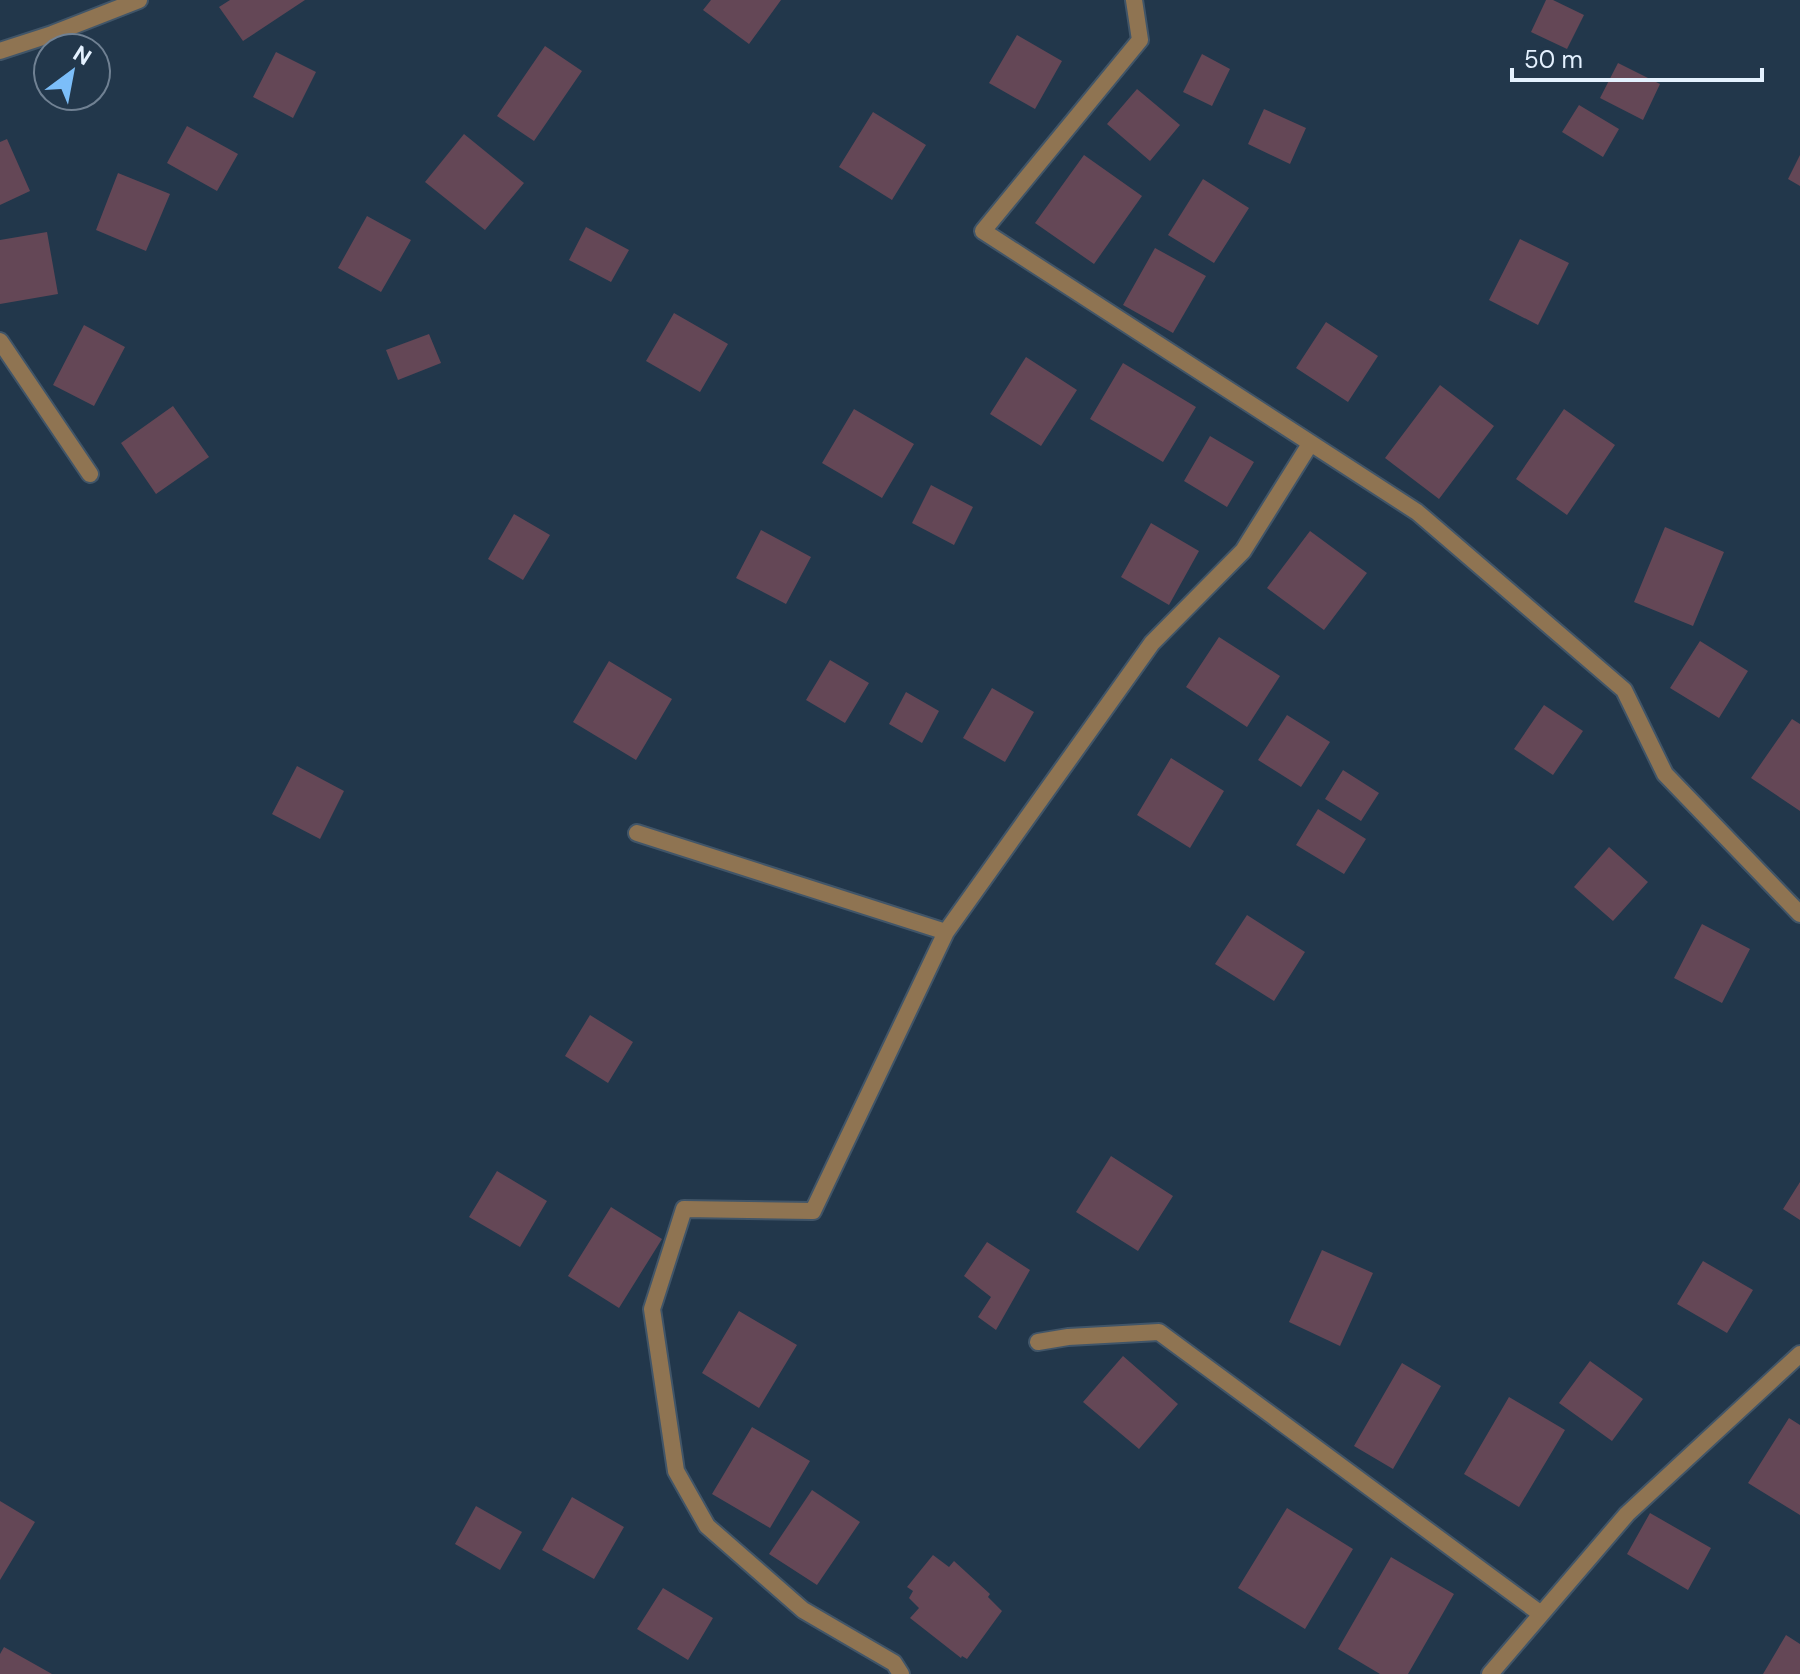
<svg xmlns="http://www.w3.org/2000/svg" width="1800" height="1674" font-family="'DM Sans',sans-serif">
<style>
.building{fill:#644756}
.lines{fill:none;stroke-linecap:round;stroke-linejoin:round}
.street-casing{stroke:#415568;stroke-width:20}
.street{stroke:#8f7452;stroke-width:16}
</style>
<rect width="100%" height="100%" fill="#22374b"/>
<!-- building -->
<path class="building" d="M230 0H305L243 41 219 7Z
M711 0H781L749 44 703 10Z
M1546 0H1553L1584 15 1567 49 1531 32Z
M1017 35 1062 61 1035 109 989 83Z
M545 46 582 71 534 141 497 116Z
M276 52 316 72 293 118 253 97Z
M1202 54 1230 69 1212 106 1183 92Z
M1618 63 1660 84 1643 120 1600 98Z
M1137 89 1180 125 1150 161 1107 124Z
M1579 105 1619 129 1603 157 1562 132Z
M1264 109 1306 128 1290 164 1248 144Z
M873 112 926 145 892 200 839 167Z
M187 126 238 154 217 191 167 163Z
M464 134 524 183 485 230 425 182Z
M7 139 30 191 0 205V142Z
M1084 155 1142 196 1094 264 1035 223Z
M1800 155V186L1788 179Z
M118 173 170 194 146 251 96 230Z
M1203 179 1249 208 1214 263 1168 235Z
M367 216 411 240 381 292 338 268Z
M586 227 629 250 611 282 569 260Z
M47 232 58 294 0 304V240Z
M1520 239 1569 263 1538 325 1489 300Z
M1155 248 1206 276 1173 333 1123 305Z
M674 313 728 344 700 392 646 361Z
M1326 322 1378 356 1348 402 1296 368Z
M84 325 125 347 94 406 53 385Z
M429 334 441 363 398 380 386 350Z
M1026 357 1077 390 1041 446 990 414Z
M1123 363 1196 407 1163 462 1090 419Z
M1440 385 1494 426 1439 499 1385 458Z
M173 406 209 457 156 494 121 443Z
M854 409 914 444 882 498 822 463Z
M1564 409 1615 445 1567 515 1516 479Z
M1210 436 1254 462 1227 507 1184 481Z
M931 485 973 507 954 545 912 523Z
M514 514 550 535 523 580 488 559Z
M1151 523 1199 551 1169 605 1121 577Z
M1665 527 1724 552 1693 626 1634 602Z
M761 530 811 557 786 604 736 578Z
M1310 531 1367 573 1324 630 1267 588Z
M1219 637 1280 676 1247 727 1186 687Z
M1700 641 1748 671 1719 718 1670 688Z
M830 660 869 683 845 723 806 700Z
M609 661 672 699 636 760 573 722Z
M992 688 1034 712 1005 762 963 738Z
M906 692 939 711 922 743 889 724Z
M1544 705 1583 731 1553 775 1514 749Z
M1287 715 1330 742 1301 787 1258 760Z
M1792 719 1800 724V811L1751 778Z
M1171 758 1224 791 1190 848 1137 815Z
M297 766 344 791 320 839 272 814Z
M1343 770 1379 793 1361 821 1325 799Z
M1318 809 1366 839 1344 874 1296 845Z
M1609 847 1648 882 1613 921 1574 887Z
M1247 915 1305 952 1274 1001 1215 964Z
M1702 924 1750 949 1722 1003 1674 978Z
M590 1015 633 1042 608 1083 565 1056Z
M1111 1156 1173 1196 1138 1251 1076 1212Z
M497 1171 547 1201 520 1247 469 1217Z
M1800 1182V1220L1783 1209Z
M611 1207 662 1239 619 1308 568 1276Z
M987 1242 1030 1270 996 1330 978 1317 991 1297 964 1276Z
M1322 1250 1373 1273 1340 1346 1289 1322Z
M1703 1261 1753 1290 1727 1333 1677 1304Z
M739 1311 797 1345 759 1408 702 1373Z
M1123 1356 1178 1404 1139 1449 1083 1402Z
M1590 1361 1643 1399 1612 1441 1559 1403Z
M1402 1363 1441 1386 1393 1469 1354 1446Z
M1509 1397 1565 1430 1519 1507 1464 1474Z
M1789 1418 1800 1425V1515L1748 1483Z
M752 1427 810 1461 770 1528 712 1494Z
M812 1490 860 1522 817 1585 769 1554Z
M572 1497 624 1527 594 1579 542 1550Z
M0 1501 35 1522 0 1580Z
M476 1506 522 1532 500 1570 455 1544Z
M1287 1508 1353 1549 1305 1629 1238 1588Z
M1650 1513 1711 1548 1688 1590 1627 1554Z
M933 1555 949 1567 954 1561 990 1594 988 1597 1002 1611 967 1659 962 1656 961 1658 910 1618 919 1608 909 1598 913 1591 907 1587Z
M1391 1557 1454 1594 1408 1674H1380L1338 1649Z
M663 1588 713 1618 688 1660 637 1629Z
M1786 1635 1800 1644V1674H1763Z
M4 1647 52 1674H0V1654Z"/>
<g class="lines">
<!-- street casing -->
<g class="street-casing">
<path id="street" d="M1134 0 1140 40 983 231 1417 512 1624 690 1665 774 1800 914
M0 51 52 34 139 0
M0 341 90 474
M637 833 946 932 813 1211 684 1209 652 1309 676 1471 707 1526 803 1610 894 1663 901 1674
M946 932 1152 643 1243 551 1310 444
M1038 1342 1068 1337 1159 1332 1541 1614
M1490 1674 1627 1514 1800 1354"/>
</g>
<!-- street -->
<use href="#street" class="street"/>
</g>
<!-- north arrow -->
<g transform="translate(72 72) rotate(32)"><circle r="38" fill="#22374b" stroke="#708193" stroke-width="2"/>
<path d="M0-6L14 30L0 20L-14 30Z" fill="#7cbef9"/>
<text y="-12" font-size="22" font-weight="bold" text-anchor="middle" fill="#e4f1ff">N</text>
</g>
<!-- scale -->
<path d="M1512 68v12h250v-12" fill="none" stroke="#e4f1ff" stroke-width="4"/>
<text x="1524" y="68" font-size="24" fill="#e4f1ff" stroke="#22374b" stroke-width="6" paint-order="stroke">50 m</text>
</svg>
